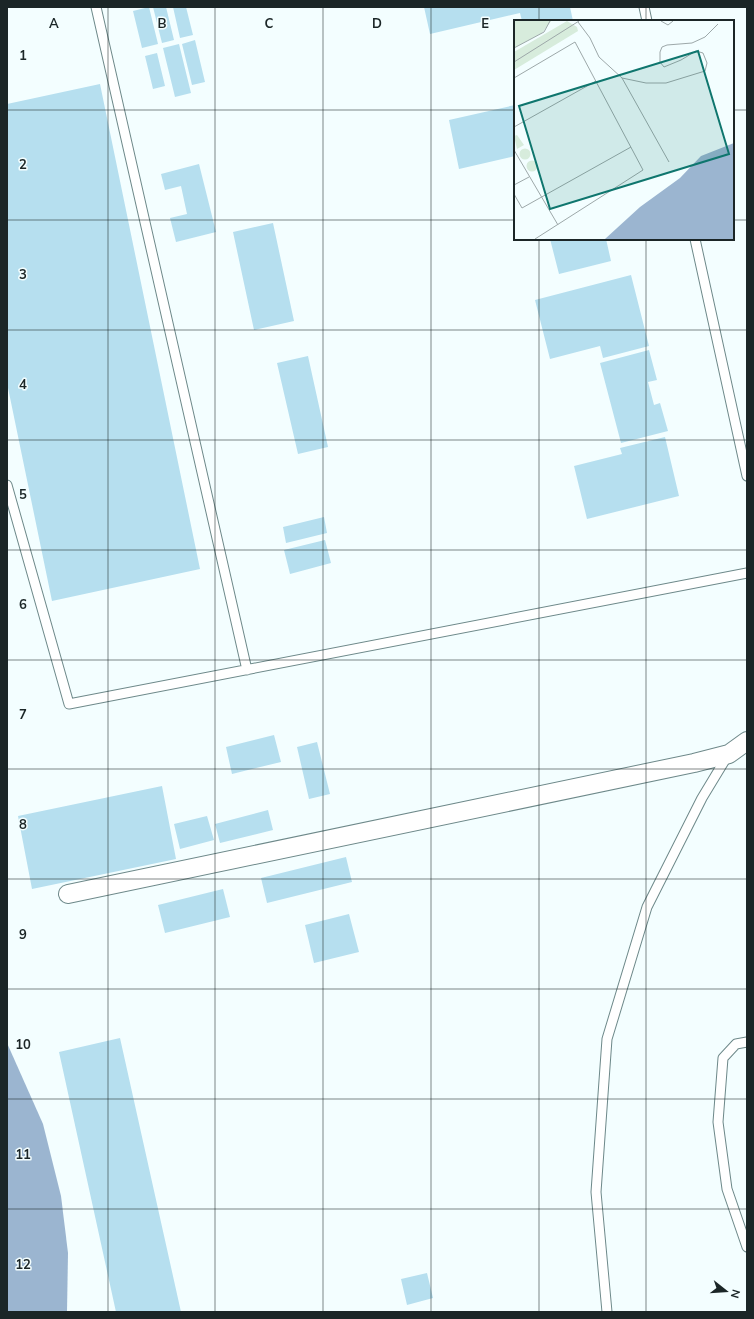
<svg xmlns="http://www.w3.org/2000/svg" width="754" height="1319" font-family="Mulish,sans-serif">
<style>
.water{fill:#9bb5d0}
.building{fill:#b6dfef}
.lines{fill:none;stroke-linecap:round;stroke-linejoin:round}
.lane-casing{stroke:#6e898a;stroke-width:11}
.street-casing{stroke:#6e898a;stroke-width:20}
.lane{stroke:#fff;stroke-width:9}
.street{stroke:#fff;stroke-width:18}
.grid{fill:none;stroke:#1b2627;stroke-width:1;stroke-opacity:0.55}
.inset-road{fill:none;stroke:#9da8a9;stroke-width:1}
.view{fill:#0f766e;fill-opacity:0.15;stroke:#0f766e;stroke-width:2}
.inset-edge{fill:none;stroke:#1b2627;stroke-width:2}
.grid-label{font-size:13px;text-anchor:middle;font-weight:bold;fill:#1b2627;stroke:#f3feff;stroke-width:3;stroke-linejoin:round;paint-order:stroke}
</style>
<rect width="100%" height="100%" fill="#f3feff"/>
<!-- water -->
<path class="water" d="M7 1043 43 1124 61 1196 68 1253 67 1312H7Z"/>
<!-- building -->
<path class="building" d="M149 7 158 44 142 48 133 11Z
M153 7H166L174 40 162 43Z
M173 7H186L193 35 180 38Z
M424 7H570L573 21H522L520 13 430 34Z
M195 40 205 82 192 85 182 44Z
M179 44 191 93 175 97 163 48Z
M157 53 165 86 153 89 145 56Z
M100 84 200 569 52 601 7 383V104Z
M515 105V156L459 169 449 120Z
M199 164 216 232 176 242 170 218 187 214 181 186 165 190 161 174Z
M273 223 294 321 254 330 233 232Z
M550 239H606L611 261 559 274Z
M631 275 649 346 603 358 600 346 550 359 535 300Z
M649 350 657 380 648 382 654 405 660 403 668 431 621 443 600 363Z
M308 356 328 447 298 454 277 363Z
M665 437 679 496 587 519 574 466 622 454 620 448Z
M324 517 327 533 286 543 283 527Z
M325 540 331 563 290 574 284 550Z
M274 735 281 762 232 774 226 747Z
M317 742 330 794 309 799 297 747Z
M162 786 176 859 32 889 18 816Z
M268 810 273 830 220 843 215 824Z
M207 816 214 840 180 849 174 824Z
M346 857 352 882 267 903 261 878Z
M223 889 230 917 165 933 158 905Z
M349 914 359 952 314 963 305 925Z
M120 1038 181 1312H116L59 1052Z
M427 1273 433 1298 407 1305 401 1279Z"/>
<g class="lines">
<!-- lane casing -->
<g class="lane-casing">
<path id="lane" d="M96 7 247 670
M644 7 647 21
M695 239 747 476
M7 485 69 704 747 573
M747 1042 736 1044 723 1058 718 1122 727 1189 747 1247
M607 1312 596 1192 607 1039 647 907 702 798 728 755"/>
</g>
<!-- street casing -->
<g class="street-casing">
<path id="street" d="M68 894 694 763 729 754 747 741"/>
</g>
<!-- lane -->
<use href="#lane" class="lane"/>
<!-- street -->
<use href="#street" class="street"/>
</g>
<!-- grid -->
<path class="grid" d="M108 7V1312M215 7V1312M323 7V1312M431 7V1312M539 7V21M646 7V21M7 110H515M733 110H747M7 220H515M733 220H747M539 239V1312M646 239V1312M7 330H747M7 440H747M7 550H747M7 660H747M7 769H747M7 879H747M7 989H747M7 1099H747M7 1209H747"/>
<!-- overview -->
<g transform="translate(514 20)">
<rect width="220" height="220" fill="#f3feff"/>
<path d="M0 1H37L28 13 0 28ZM53 1 63 7 64 11 0 50V32ZM3 115 10 125 3 129 0 116ZM5.5 134a5.5 5.5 0 1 1 11 0a5.5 5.5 0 1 1-11 0ZM12.5 146a5.5 5.5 0 1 1 11 0a5.5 5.5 0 1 1-11 0Z" fill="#d7ecdc"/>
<path d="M220 123V219H91L126 187 166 158 187 136Z" fill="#9bb5d0"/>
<path class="inset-road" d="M147 1 154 5 159 1M64 2 76 18 85 37 108 58 155 142M0 28 30 12 36 1M0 42 65 1M0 58 61 22 129 150 21 219M108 58 132 63H152L191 51 193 43 189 33 182 31 167 40 150 47 146 42V32L148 27 153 25 178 23 191 17 204 4M0 107 82 61M0 130 44 205M0 165 15 157M0 174 8 188 117 127"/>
<path class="view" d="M184 31 215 134 36 189 5 86Z"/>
<rect width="220" height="220" class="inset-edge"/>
</g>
<g class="grid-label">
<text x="54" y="28">A</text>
<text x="162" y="28">B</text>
<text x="269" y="28">C</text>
<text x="377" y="28">D</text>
<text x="485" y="28">E</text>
<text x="23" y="60">1</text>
<text x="23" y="169">2</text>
<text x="23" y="279">3</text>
<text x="23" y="389">4</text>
<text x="23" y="499">5</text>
<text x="23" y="609">6</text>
<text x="23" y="719">7</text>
<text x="23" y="829">8</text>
<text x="23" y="939">9</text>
<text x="23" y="1049">10</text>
<text x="23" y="1159">11</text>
<text x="23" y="1269">12</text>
</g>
<!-- border -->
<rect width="754" height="1319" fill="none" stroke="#1b2627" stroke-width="16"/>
<!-- north arrow -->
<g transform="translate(726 1291) rotate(107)" stroke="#f3feff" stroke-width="3" paint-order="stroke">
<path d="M0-3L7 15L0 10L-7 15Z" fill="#1b2627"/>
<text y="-6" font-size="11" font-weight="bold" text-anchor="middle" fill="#1b2627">N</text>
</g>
</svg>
